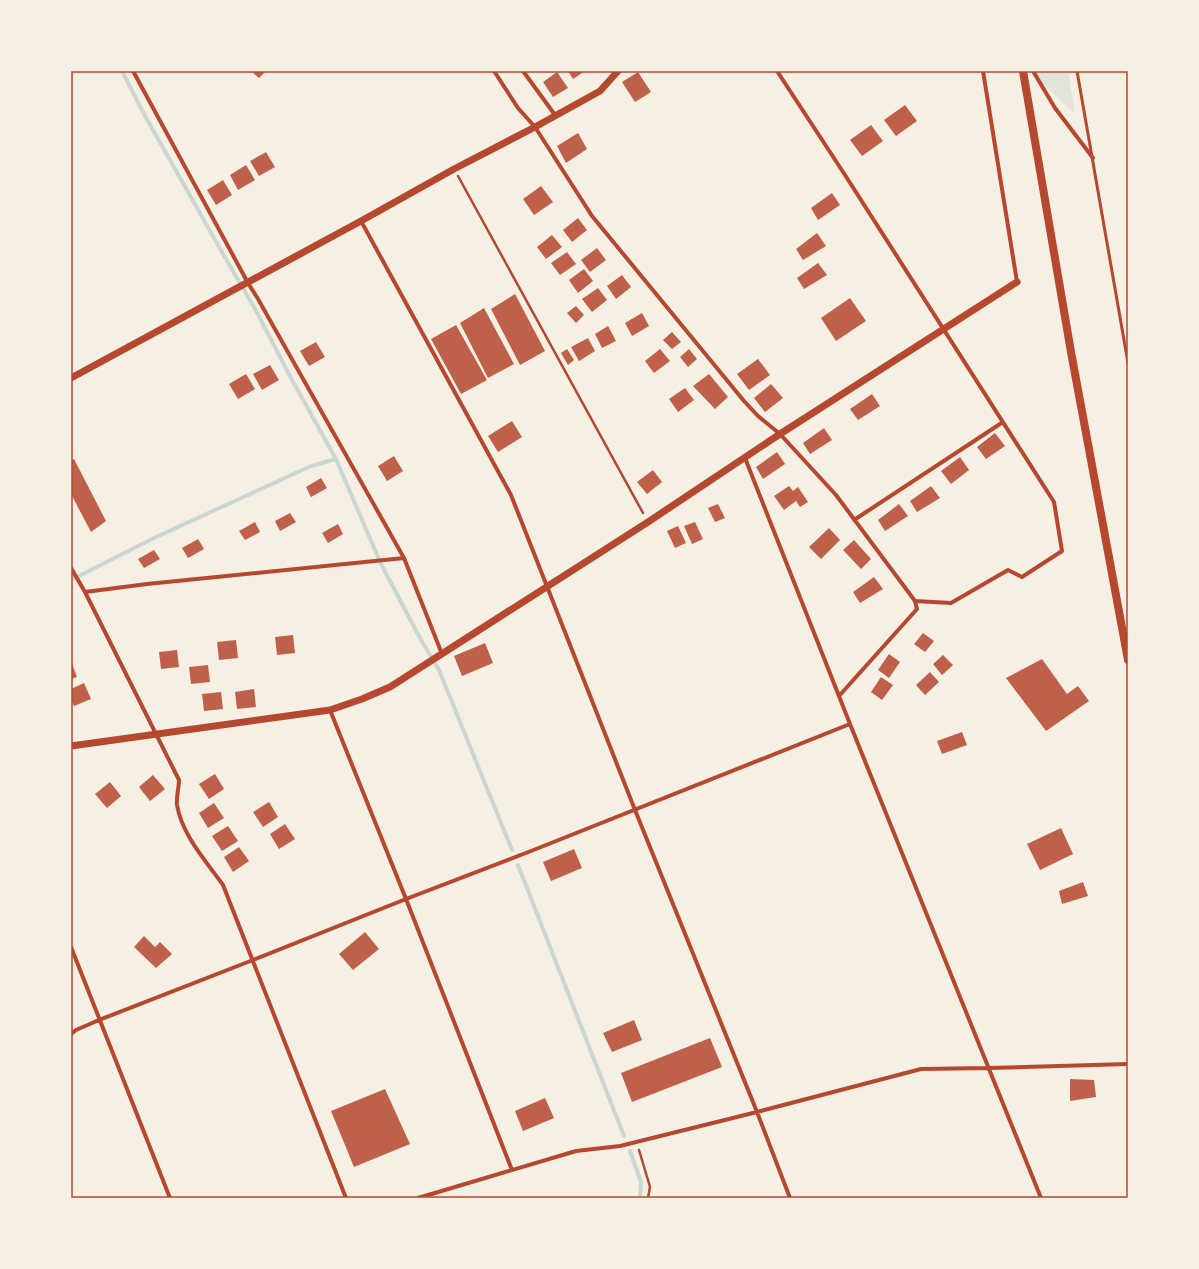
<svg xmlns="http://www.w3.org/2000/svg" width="1199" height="1269" font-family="'Roboto Condensed',sans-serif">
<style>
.green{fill:#e2e4dc}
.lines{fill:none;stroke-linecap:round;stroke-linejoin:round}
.stream{stroke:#c9d6d2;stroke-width:4}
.building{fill:#bf614a}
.path{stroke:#b5482f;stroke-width:2.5}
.service{stroke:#b5482f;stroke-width:3}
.minor{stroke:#b5482f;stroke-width:4}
.tertiary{stroke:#b5482f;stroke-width:7}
.secondary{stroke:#b5482f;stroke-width:8}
.neatline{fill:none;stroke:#b5482f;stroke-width:1.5}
</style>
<rect width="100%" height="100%" fill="#f6efe4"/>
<!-- green -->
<path class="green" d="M1029 71H1068L1075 114Z"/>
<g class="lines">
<!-- stream -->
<path class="stream" d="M122 71 144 114 227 261 254 307 291 378 336 459 381 564 421 640 439 670 512 850
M71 580 154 538 311 466 336 459
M518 865 624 1136
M630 1151 641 1182 640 1198"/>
</g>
<!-- building -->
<path class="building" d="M251 71H266L259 78Z
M568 71H585L573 79Z
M557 72 568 88 553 97 543 82Z
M638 72 651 92 635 102 622 82Z
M905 105 917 121 896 136 884 120Z
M871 125 883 141 862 156 850 140Z
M578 133 587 149 566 163 557 146Z
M266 152 275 167 259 176 250 161Z
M246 165 255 180 238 190 230 175Z
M223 180 232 195 216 205 207 190Z
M541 186 553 202 534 215 523 199Z
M832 193 840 205 818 220 811 208Z
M578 218 587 230 572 242 563 230Z
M817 233 826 246 803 260 796 249Z
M552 235 562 247 546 259 537 247Z
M597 248 606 260 590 272 581 260Z
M567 252 576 264 560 275 551 263Z
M818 263 827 275 804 289 797 278Z
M584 269 593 281 578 293 569 280Z
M622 275 631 287 616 299 607 286Z
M598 288 607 300 592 312 582 299Z
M515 294 545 351 520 365 491 309Z
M850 298 866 321 836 341 821 318Z
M576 306 584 315 576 323 567 313Z
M484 308 514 364 488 378 460 323Z
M642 313 649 326 632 336 625 323Z
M456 325 487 380 461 394 431 339Z
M608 326 616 341 602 348 595 334Z
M672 332 681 342 672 349 663 340Z
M588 338 595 351 579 361 571 347Z
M316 342 325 357 309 366 300 351Z
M567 349 574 360 568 365 561 353Z
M660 349 670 361 654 373 645 361Z
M689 349 697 359 688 367 680 357Z
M758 359 770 375 749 390 737 374Z
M270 365 279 380 262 390 253 374Z
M246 374 255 389 238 399 229 384Z
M709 374 728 397 715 409 693 386Z
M771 384 783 398 765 412 754 398Z
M685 388 694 400 678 412 669 399Z
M872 394 880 406 858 420 850 409Z
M512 421 522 437 498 452 488 436Z
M824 428 832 440 810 454 803 443Z
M995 433 1005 446 986 459 977 447Z
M777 452 785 464 763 479 756 467Z
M394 456 403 471 387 481 378 466Z
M960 457 969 470 951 484 941 471Z
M74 459 106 521 91 532 71 494V461Z
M653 470 662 482 647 494 637 482Z
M321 478 327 488 311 497 306 487Z
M789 486 793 491 798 487 808 502 800 507 796 501 784 510 774 496Z
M931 486 940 498 917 512 910 501Z
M718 504 725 518 715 522 708 508Z
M899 504 908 516 885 531 878 520Z
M290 513 296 522 280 531 275 521Z
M255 522 260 532 245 540 239 531Z
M695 522 703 539 692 544 684 526Z
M338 524 343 534 328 543 322 533Z
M678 526 686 543 675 548 667 531Z
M829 528 840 540 821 559 809 547Z
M198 539 204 549 188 558 182 548Z
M854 540 871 559 861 569 843 550Z
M154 550 160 559 144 568 138 559Z
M874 577 883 589 860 603 853 592Z
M923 633 934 641 925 652 914 644Z
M293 635 295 653 277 655 275 637Z
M236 640 238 658 219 660 217 642Z
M485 643 493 663 462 676 454 656Z
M177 650 179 667 161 669 159 652Z
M889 654 900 662 889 678 878 670Z
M943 655 953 665 942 675 933 664Z
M1042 659 1067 694 1078 686 1089 701 1046 731 1006 678Z
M71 661 77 677 71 679Z
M208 665 210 682 191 684 189 667Z
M930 672 939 682 925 695 916 685Z
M881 677 893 685 882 700 871 692Z
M84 683 91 699 74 706 71 699V689Z
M254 689 256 707 237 709 235 692Z
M221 692 223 709 204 711 202 694Z
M962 732 967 745 942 754 937 741Z
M215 774 224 789 209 799 199 784Z
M153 775 165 789 150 801 139 787Z
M110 782 121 796 107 808 95 794Z
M269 802 278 817 263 827 253 812Z
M214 803 224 818 208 828 199 813Z
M285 824 295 839 279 849 270 834Z
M228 826 238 841 222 851 212 836Z
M1061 828 1073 854 1040 870 1027 844Z
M239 847 249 861 233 872 224 857Z
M574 849 582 868 551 881 543 862Z
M1083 882 1088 896 1062 904 1059 891Z
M365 932 379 949 353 970 339 954Z
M144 936 155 947 160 942 172 954 156 968 134 947Z
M634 1020 642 1040 612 1052 603 1033Z
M710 1038 722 1067 632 1102 621 1073Z
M1070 1079 1094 1080 1096 1097 1070 1101Z
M385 1089 410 1144 354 1167 331 1111Z
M545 1098 554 1118 523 1131 515 1111Z"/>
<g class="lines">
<!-- path -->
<path class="path" d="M458 176 643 513
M639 1150 650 1187 648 1198"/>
<!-- service -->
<path class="service" d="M1077 71 1128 363"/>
<!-- minor -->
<path class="minor" d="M133 71 248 283 258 299 404 558 442 654
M494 71 518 108 535 127 592 216 744 401 758 416 780 434 836 495 915 601 917 609 839 696
M523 71 555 115
M777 71 845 175 1054 502 1062 551 1022 577 1008 570 951 603 915 601
M983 71 1017 282
M1033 71 1055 108 1093 158
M361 221 511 495 635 810 757 1112 790 1198
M745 458 850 724 1041 1198
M854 520 1003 422
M71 568 85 592 179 780C179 788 176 797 177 805 182 835 206 861 223 885L346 1198
M85 592 147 584 404 558
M330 710 406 899 512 1170
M71 947 170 1198
M71 1034 76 1030 99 1020 253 960 406 899 531 851 850 724
M418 1198 576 1151 620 1146 757 1112 921 1069 989 1068 1128 1064"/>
<!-- tertiary -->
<path class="tertiary" d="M71 378 361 221 454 169 535 127 600 91 618 71
M71 746 330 710 362 699 390 687 648 522 780 434 1017 282"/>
<!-- secondary -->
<path class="secondary" d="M1023 71 1071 352 1128 660"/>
</g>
<!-- border -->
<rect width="1199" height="1269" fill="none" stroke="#f6efe4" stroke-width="144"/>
<rect x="72" y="72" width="1055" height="1125" class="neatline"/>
</svg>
